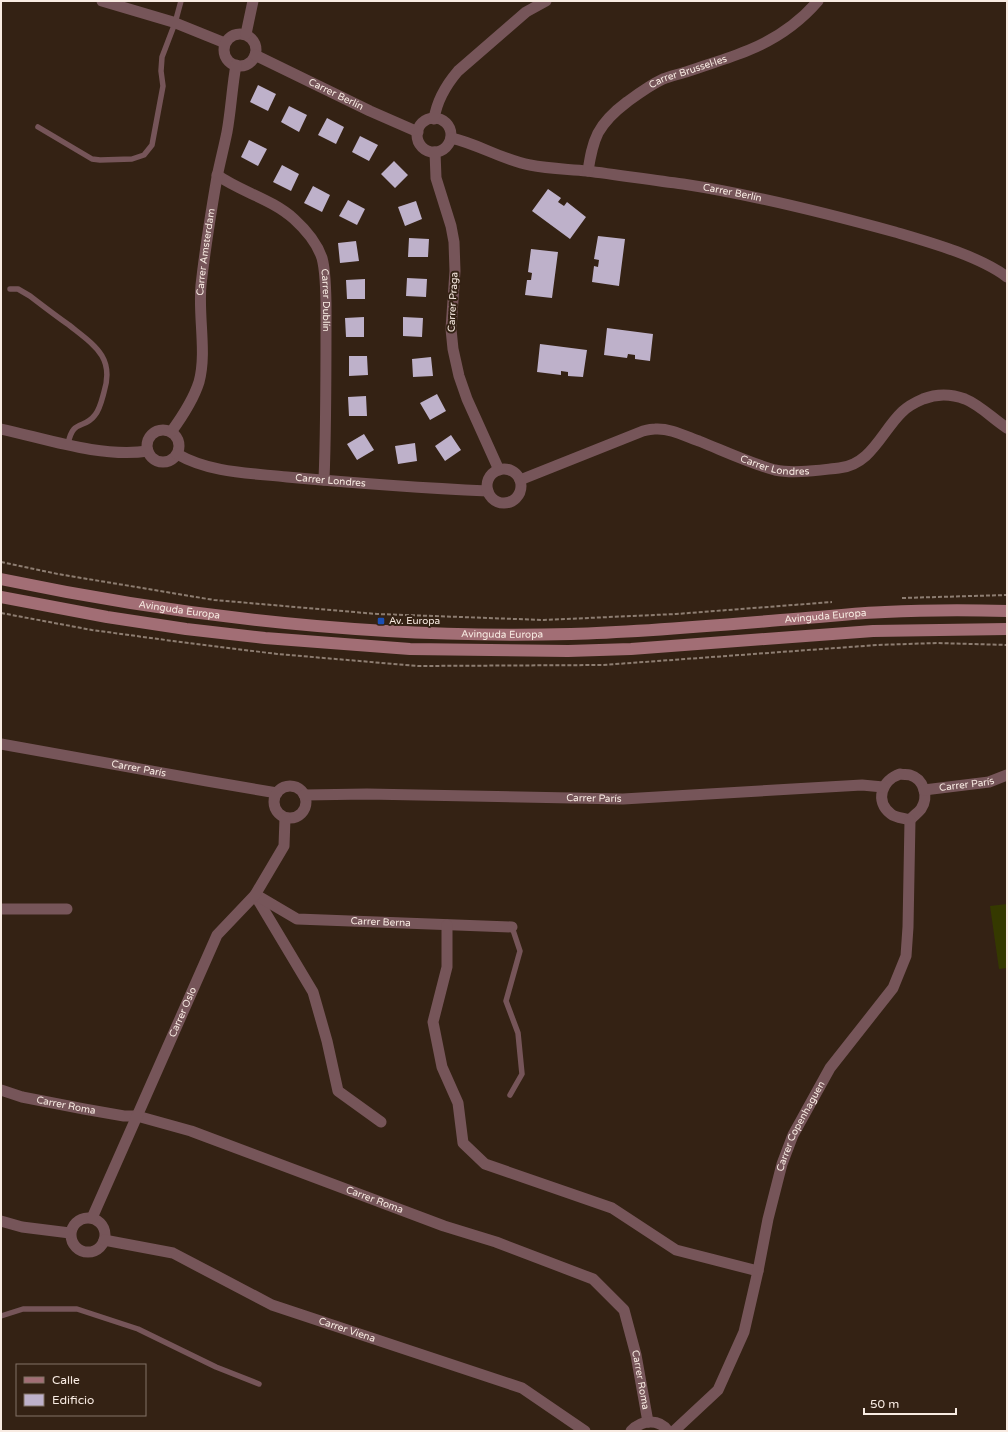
<svg xmlns="http://www.w3.org/2000/svg" width="1008" height="1432" font-family="'Varela Round',sans-serif">
<style>
.green{fill:#353900}
.building{fill:#beb1ca}
.lines{fill:none;stroke-linecap:round;stroke-linejoin:round}
.path{stroke:#8d7d71;stroke-width:2;stroke-dasharray:4 2;stroke-linecap:butt}
.lane{stroke:#765559;stroke-width:5.5}
.street{stroke:#765559;stroke-width:11}
.secondary{stroke:#a26e75;stroke-width:12}
.transit-dot{fill:#1a4fb4;stroke:#342214;stroke-width:1.5}
.labels{text-anchor:middle;dominant-baseline:central;stroke-width:4;stroke-linejoin:round;paint-order:stroke}
.street-label{font-size:10px;fill:#f8ebe2;stroke:#342214}
.poi-label{font-size:10px;fill:#f8ebe2;stroke:#342214;text-anchor:start}
</style>
<rect width="100%" height="100%" fill="#342214"/>
<!-- green -->
<path class="green" d="M1007 904V968L999 969 990 906Z"/>
<!-- building -->
<path class="building" d="M258 85 276 94 268 111 250 102Z
M289 106 307 115 299 132 281 122Z
M327 118 344 127 336 144 318 135Z
M360 136 378 145 369 161 352 152Z
M249 140 267 149 258 166 241 157Z
M394 161 408 175 395 188 381 174Z
M282 165 299 174 291 191 273 182Z
M313 186 330 195 322 212 304 203Z
M548 189 561 198 558 202 564 206 567 202 586 217 570 239 532 211Z
M348 200 365 209 357 225 339 216Z
M416 201 422 219 405 226 398 207Z
M598 236 625 239 619 286 592 282 594 266 598 267 599 260 594 259Z
M409 238 429 239 428 257H408Z
M356 241 359 261 340 263 338 243Z
M531 249 558 252 552 298 525 295 527 280H531L532 273 528 272Z
M407 278 427 279 426 297 406 296Z
M365 279V299H347L346 280Z
M364 317V337H346L345 318Z
M403 317 423 318 422 337 403 336Z
M607 328 653 334 650 361 635 359V355L628 354 627 358 604 355Z
M540 344 587 350 583 377 568 376V372L561 371V375L537 372Z
M349 356H367L368 375 349 376Z
M431 357 433 376 413 377 412 359Z
M437 394 446 411 430 420 420 403Z
M366 396 367 416H349L348 397Z
M364 434 374 450 357 460 347 444Z
M451 435 461 450 445 461 435 446Z
M415 443 417 461 398 464 395 446Z"/>
<g class="lines">
<!-- path -->
<path class="path" d="M1 562 58 574 214 600 377 614 544 620 676 614 832 602
M902 598 1007 595
M1 613 92 630 173 641 277 654 418 666 603 665 877 645 937 643 1007 645"/>
<!-- lane -->
<path class="lane" d="M38 127 92 159 100 160 132 159 144 155 152 145 163 86 161 71 162 57 175 23 181 1
M10 289H18L30 296C43 306 56 316 69 325 94 345 115 357 104 392 102 399 100 409 95 415 84 430 73 418 68 444
M510 1095 522 1074 518 1033 506 1001 520 951 512 927
M1 1316 23 1309H77L138 1329 216 1367 259 1384"/>
<!-- street -->
<g class="street">
<path d="M102 1 173 22 225 43"/>
<circle cx="240" cy="50" r="16"/>
<path d="M246 34 253 1"/>
<path id="s1" d="M255 55 370 111 418 132"/>
<circle cx="434" cy="135" r="17"/>
<path d="M434 119C437 100 446 85 458 71L526 12 546 1"/>
<path id="s2" d="M451 138C479 144 502 160 530 165 549 169 569 169 587 171 619 175 651 180 683 184 755 195 826 213 895 232 929 242 979 256 1007 277"/>
<path d="M435 152 436 178 451 226 454 242 455 271 451 329 453 349 459 376 467 399 499 470"/>
<path id="s3" d="M588 171C590 158 592 145 598 133 605 120 615 111 627 102 638 94 650 85 663 79 671 76 680 74 689 71 709 64 730 58 749 50 776 39 799 23 818 1"/>
<path id="s4" d="M217 175C241 192 272 199 294 219 305 229 317 243 322 258 327 276 326 309 326 328 326 379 326 430 324 480"/>
<path d="M1 429C47 439 101 458 148 451"/>
<circle cx="163" cy="446" r="16"/>
<path id="s5" d="M171 432C182 417 193 401 199 382 207 353 198 316 201 285 205 249 211 212 217 177 220 162 224 147 227 132 231 110 232 87 236 65"/>
<path id="s6" d="M177 454C210 473 250 473 287 477 354 483 421 488 488 491"/>
<circle cx="504" cy="486" r="17"/>
<path id="s7" d="M520 480 643 431C647 430 651 429 655 429 670 428 685 436 699 441 724 451 749 463 775 470 794 474 819 470 839 468 871 465 882 431 902 412 908 406 916 402 923 399 936 394 951 394 965 399 980 405 993 419 1007 428"/>
<path id="s8" d="M1 744 207 781 277 793"/>
<path d="M900 774C903 775 907 774 910 775 924 779 929 797 921 809 918 813 913 816 910 820 904 818 896 818 891 814 874 801 882 780 900 774Z"/>
<circle cx="290" cy="802" r="16"/>
<path id="s9" d="M924 790 989 782 1007 775"/>
<path id="s10" d="M304 795 367 794 623 799 862 785 883 787"/>
<path d="M255 895 313 992 327 1041 338 1091 381 1122"/>
<path id="s11" d="M258 896 297 919 512 927"/>
<path d="M1 909H67"/>
<path d="M447 925V967L433 1022 442 1067 458 1103 463 1143 485 1164 612 1208 676 1250 758 1271"/>
<path id="s12" d="M1 1090 22 1097 84 1109 124 1116H137L191 1131 444 1226 496 1242 593 1279 624 1310 636 1355 648 1422"/>
<circle cx="88" cy="1235" r="17"/>
<path id="s13" d="M92 1218 217 935 255 895 284 846 285 818"/>
<path d="M1 1221 22 1227 70 1233"/>
<path id="s14" d="M104 1240 173 1253 272 1305 522 1388 585 1431"/>
<path d="M631 1431C641 1420 659 1418 668 1431"/>
<path id="s15" d="M674 1431 718 1390 744 1332 758 1271 768 1219 782 1164 793 1135 830 1068 893 988 906 956 908 927 910 820"/>
</g>
<!-- secondary -->
<g class="secondary">
<path id="s16" d="M1 579C188 618 380 639 571 634 646 632 720 625 794 619 824 617 855 613 885 612 926 610 966 610 1007 611"/>
<path d="M1 597 107 617 186 629 265 638 410 649 568 651 631 649 873 631 1007 629"/>
</g>
</g>
<!-- markers -->
<rect class="transit-dot" x="377" y="617" width="8" height="8" rx="2"/>
<g class="labels">
<!-- street labels -->
<g class="street-label">
<text stroke="none"><textPath href="#s3" startOffset="151">Carrer Brussel·les</textPath></text>
<text stroke="none"><textPath href="#s1" startOffset="90">Carrer Berlín</textPath></text>
<text stroke="none"><textPath href="#s2" startOffset="288">Carrer Berlín</textPath></text>
<text stroke="none"><textPath href="#s5" startOffset="188">Carrer Amsterdam</textPath></text>
<text stroke="none"><textPath href="#s4" startOffset="180">Carrer Dublín</textPath></text>
<text transform="translate(453 302) rotate(-87)">Carrer Praga</text>
<text stroke="none"><textPath href="#s7" startOffset="271">Carrer Londres</textPath></text>
<text stroke="none"><textPath href="#s6" startOffset="157">Carrer Londres</textPath></text>
<text stroke="none"><textPath href="#s16" startOffset="181">Avinguda Europa</textPath></text>
<text stroke="none"><textPath href="#s16" startOffset="829">Avinguda Europa</textPath></text>
<text stroke="none"><textPath href="#s16" startOffset="505">Avinguda Europa</textPath></text>
<text stroke="none"><textPath href="#s8" startOffset="140">Carrer París</textPath></text>
<text stroke="none"><textPath href="#s9" startOffset="43">Carrer París</textPath></text>
<text stroke="none"><textPath href="#s10" startOffset="290">Carrer París</textPath></text>
<text stroke="none"><textPath href="#s11" startOffset="129">Carrer Berna</textPath></text>
<text stroke="none"><textPath href="#s13" startOffset="225">Carrer Oslo</textPath></text>
<text stroke="none"><textPath href="#s12" startOffset="67">Carrer Roma</textPath></text>
<text stroke="none"><textPath href="#s15" startOffset="338">Carrer Copenhaguen</textPath></text>
<text stroke="none"><textPath href="#s12" startOffset="391">Carrer Roma</textPath></text>
<text stroke="none"><textPath href="#s14" startOffset="261">Carrer Viena</textPath></text>
<text stroke="none"><textPath href="#s12" startOffset="739">Carrer Roma</textPath></text>
</g>
<!-- poi labels -->
<g class="poi-label">
<text x="389" y="621">Av. Europa</text>
</g>
</g>
<!-- border -->
<rect width="1008" height="1432" fill="none" stroke="#f8ebe2" stroke-width="4"/>
<!-- legend -->
<rect x="16" y="1364" width="130" height="52" fill="#342214" stroke="#827266"/>
<rect x="24" y="1377" width="20" height="6" fill="#a26e75" stroke="#827266"/>
<text x="52" y="1384" font-size="12" fill="#f8ebe2">Calle</text>
<rect x="24" y="1394" width="20" height="12" fill="#beb1ca" stroke="#827266"/>
<text x="52" y="1404" font-size="12" fill="#f8ebe2">Edificio</text>
<!-- scale -->
<path d="M864 1408v6h92v-6" fill="none" stroke="#f8ebe2" stroke-width="2"/>
<text x="870" y="1408" font-size="12" fill="#f8ebe2" stroke="#342214" stroke-width="3" paint-order="stroke">50 m</text>
</svg>
